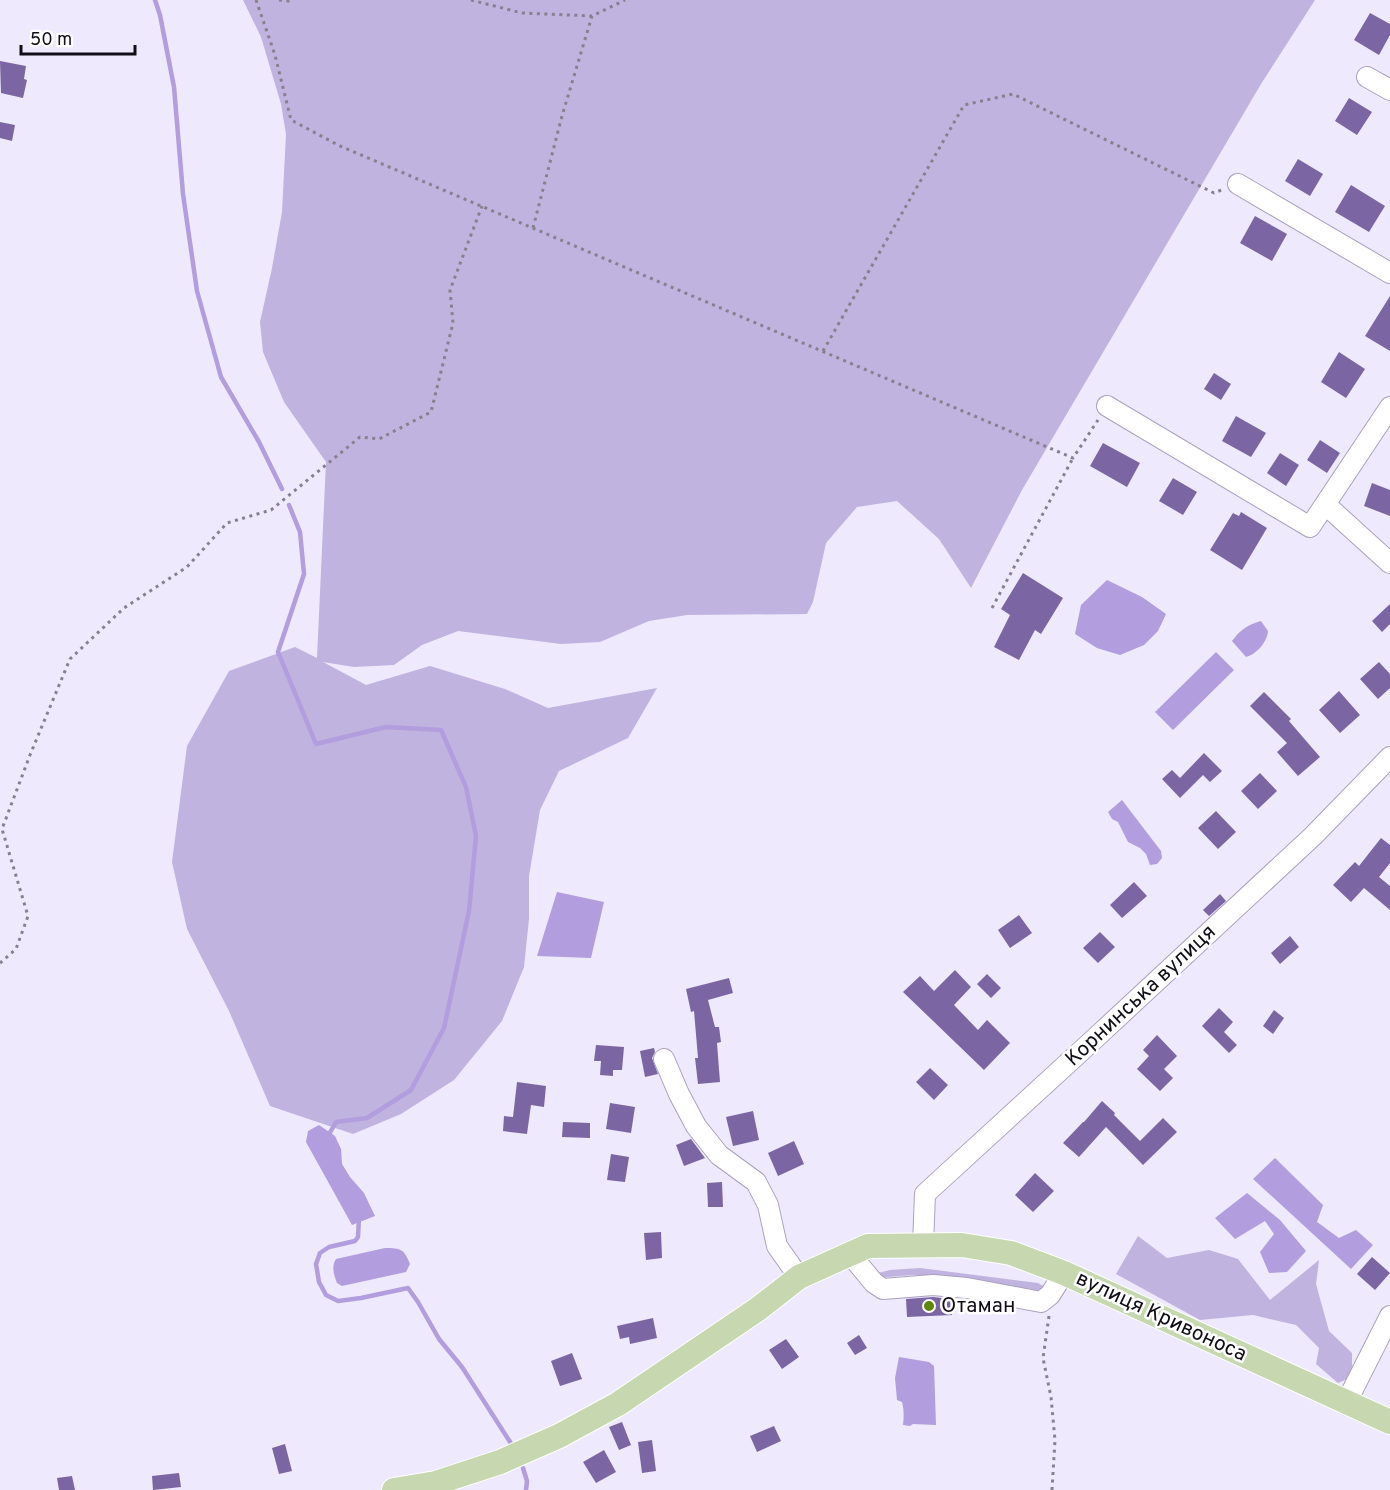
<svg xmlns="http://www.w3.org/2000/svg" width="1390" height="1490" font-family="Overpass,sans-serif">
<style>
.green{fill:#c0b3df}
.water{fill:#b29dde}
.lines{fill:none;stroke-linecap:round;stroke-linejoin:round}
.stream{stroke:#b29dde;stroke-width:4.5}
.building{fill:#7b66a3}
.minor-casing{stroke:#aaa1bf;stroke-width:22}
.major-casing{stroke:#fff;stroke-width:26}
.path{stroke:#85818f;stroke-width:3;stroke-dasharray:3 4.5;stroke-linecap:butt}
.minor{stroke:#fff;stroke-width:20}
.major{stroke:#c7d7b0;stroke-width:24}
.poi-dot{fill:#608609;stroke:#fff;stroke-width:2}
.labels{text-anchor:middle;dominant-baseline:central;stroke-width:5;stroke-linejoin:round;paint-order:stroke}
.street-label{font-size:21px;fill:#110e18;stroke:#fff}
.poi-label{font-size:21px;fill:#110e18;stroke:#fff;text-anchor:start}
</style>
<rect width="100%" height="100%" fill="#eee9fc"/>
<!-- green -->
<path class="green" d="M243 0H1315L1261 84 1022 490 971 588 939 539 897 501 857 507 826 543 813 602 807 614 687 615 649 621 600 642 561 644 458 631 422 645 394 665 354 667 323 662 366 685 430 666 505 689 548 708 657 688 628 738 559 771 540 810 529 876V919L524 967 502 1021 454 1080 401 1114 353 1134 270 1106 229 1011 187 929 172 862 187 746 229 671 295 647 317 658 326 462 284 402 263 352 260 322 272 268 282 212 286 134 281 104 261 37Z
M1138 1236 1167 1258 1209 1250 1238 1259 1270 1300 1319 1260 1316 1284 1329 1331 1352 1353V1377L1338 1383 1316 1364 1319 1348 1296 1325 1253 1315 1200 1320 1116 1274Z
M920 1268 1038 1283 1045 1287 1042 1294 962 1281 943 1276 911 1275 876 1278 878 1273 890 1270Z"/>
<!-- water -->
<path class="water" d="M1107 580 1142 597 1166 614 1158 631 1144 645 1120 655 1097 648 1075 634 1081 605Z
M1261 621 1268 631C1267 642 1257 654 1246 657L1232 641C1240 630 1247 625 1261 621Z
M1216 652 1234 670 1173 730 1155 712Z
M1122 800 1161 851 1162 858 1157 864 1150 865 1146 854 1140 848 1128 842 1118 822 1112 819 1108 812Z
M557 892 604 902 591 958 537 956Z
M319 1125 335 1136 341 1149 342 1164 350 1177 364 1193 375 1216 352 1225 306 1142 308 1131Z
M1275 1158 1323 1205 1317 1222 1339 1238 1356 1230 1373 1245 1351 1269 1253 1179Z
M1247 1193 1280 1220 1306 1251 1287 1272 1269 1273 1260 1252 1274 1234 1265 1221 1235 1239 1215 1218Z
M385 1248C401 1248 404 1249 410 1264L406 1272 342 1286 337 1283C334 1275 331 1267 336 1259Z
M899 1357 929 1362 934 1366 936 1425 913 1424 910 1426 903 1425C904 1418 904 1409 902 1402L897 1400 895 1378Z"/>
<g class="lines">
<!-- stream -->
<path class="stream" d="M155 0 160 15 174 87 183 194 197 291 221 377 259 442 282 489
M289 505 300 532 304 574 278 652 316 744 386 727 441 730 466 787 476 836 469 911 444 1028 411 1090 367 1118 336 1122 328 1136
M359 1217 358 1237 355 1241 329 1247 320 1253 316 1264 319 1282 326 1295 338 1301 361 1298 408 1288 418 1302 439 1339 462 1367 512 1445
M523 1468 527 1481 526 1490"/>
</g>
<!-- building -->
<path class="building" d="M1370 13 1390 24V35L1379 55 1354 40Z
M0 61 26 66 24 79 27 80 23 98 1 93Z
M1349 98 1372 112 1357 135 1335 121Z
M0 122 15 125 12 141 0 138Z
M1298 159 1323 174 1310 196 1285 181Z
M1351 185 1385 206 1369 232 1335 212Z
M1255 216 1287 234 1272 261 1240 243Z
M1390 296V351L1365 336Z
M1339 352 1365 369 1346 398 1321 382Z
M1214 373 1231 384 1221 400 1204 389Z
M1236 416 1266 433 1251 457 1222 441Z
M1320 440 1340 453 1327 473 1307 460Z
M1103 443 1140 463 1127 487 1090 466Z
M1280 453 1299 465 1286 486 1267 473Z
M1173 478 1197 492 1183 515 1159 501Z
M1372 483 1390 490V516L1364 506Z
M1241 512 1267 528 1242 570 1210 550 1233 513 1239 516Z
M1023 573 1063 598 1041 634 1035 630 1019 660 994 647 1010 615 1001 609Z
M1390 604V624L1382 632 1372 621Z
M1379 662 1390 674V688L1378 699 1360 679Z
M1339 691 1360 715 1340 733 1319 710Z
M1264 692 1291 719 1289 721 1320 757 1298 776 1277 752 1287 743 1250 706Z
M1204 753 1222 771 1210 782 1203 775 1180 798 1162 779 1172 770 1180 778Z
M1260 773 1277 791 1258 809 1241 791Z
M1216 811 1236 832 1218 849 1198 828Z
M1381 838 1390 845V863L1379 877 1390 886V910L1364 888 1351 902 1333 885 1355 862 1359 866Z
M1134 882 1147 896 1122 918 1110 905Z
M1220 894 1226 901 1209 916 1203 910Z
M1019 915 1032 933 1010 948 998 930Z
M1100 932 1115 947 1098 963 1083 948Z
M1290 936 1299 947 1280 964 1271 953Z
M955 970 971 987 954 1005 978 1030 987 1020 1010 1043 984 1070 903 992 920 976 934 991Z
M987 974 1001 988 991 998 977 984Z
M729 978 733 993 708 1000 715 1027H719L721 1042 717 1043 720 1082 698 1084 695 1058H698L694 1011 691 1012 686 989Z
M1219 1008 1233 1022 1224 1032 1237 1045 1229 1053 1202 1026Z
M1274 1010 1284 1018 1273 1034 1263 1026Z
M1157 1035 1177 1056 1164 1069 1173 1078 1160 1091 1137 1069 1149 1056 1143 1050Z
M596 1045 624 1047 622 1070H613V1076L600 1075 601 1061H594Z
M654 1048 655 1052 652 1058 658 1074 645 1077 640 1051Z
M930 1068 948 1085 934 1100 916 1082Z
M517 1082 546 1086 544 1107 531 1105 527 1134 503 1131 504 1116 513 1117Z
M1102 1101 1115 1113 1114 1115 1140 1141 1163 1118 1177 1132 1143 1165 1106 1127 1079 1157 1063 1143 1083 1122H1084Z
M610 1103 635 1107 631 1133 606 1129Z
M753 1111 759 1140 733 1146 726 1117Z
M563 1122 590 1123V1138L562 1137Z
M691 1139 705 1158 684 1166 676 1145Z
M794 1141 804 1164 778 1176 768 1153Z
M611 1154 629 1157 625 1182 607 1180Z
M1035 1173 1054 1191 1033 1212 1015 1195Z
M722 1182 723 1207H708L707 1183Z
M661 1232 662 1258 646 1260 644 1233Z
M1372 1257 1390 1273 1375 1290 1357 1274Z
M933 1297 951 1299 952 1315 907 1317 906 1299Z
M653 1318 657 1338 630 1344 629 1337 620 1339 617 1326Z
M859 1335 867 1348 855 1355 847 1343Z
M786 1339 799 1357 782 1369 769 1350Z
M572 1353 582 1379 560 1386 551 1361Z
M622 1422 631 1445 619 1450 609 1427Z
M774 1426 781 1441 757 1452 750 1436Z
M652 1440 656 1471 642 1473 638 1442Z
M285 1444 292 1471 279 1474 272 1448Z
M604 1450 616 1472 596 1483 583 1462Z
M179 1473 181 1487 153 1490 152 1476Z
M72 1476 75 1490H59L57 1478Z"/>
<g class="lines">
<!-- minor casing -->
<g class="minor-casing">
<path id="minor" d="M1367 77 1390 90
M1238 184 1390 273
M1107 406 1310 527 1390 407
M1326 505 1390 563
M664 1059 679 1094 696 1126 719 1155 756 1182 768 1205 777 1246 799 1277
M923 1245 925 1194 1091 1042 1313 836 1390 757
M850 1254 874 1283 883 1289 933 1285 967 1288 1041 1302 1050 1295 1064 1273
M1346 1403 1390 1316"/>
</g>
<!-- major casing -->
<g class="major-casing">
<path id="major" d="M394 1490 436 1483 500 1462 559 1436 618 1404 758 1309 799 1277 868 1246 962 1245 1011 1253 1064 1273 1390 1422"/>
</g>
<!-- path -->
<path class="path" d="M256 0 275 55 291 120 340 146 1073 458 1098 420
M279 0 288 1 291 0
M471 0 522 13 592 16 625 0
M533 228 562 116 592 16
M823 351 964 105 1013 94 1214 193 1224 189
M992 608 1073 458
M0 963 16 949 28 916 2 829 30 755 70 659 124 608 187 567 227 523 271 510 360 437 379 439 431 412 453 323 450 290 482 206
M1049 1316 1043 1358 1051 1397 1055 1440 1052 1490"/>
<!-- minor -->
<use href="#minor" class="minor"/>
<!-- major -->
<use href="#major" class="major"/>
</g>
<!-- markers -->
<circle class="poi-dot" cx="929" cy="1306" r="6"/>
<g class="labels">
<!-- street labels -->
<g class="street-label">
<text transform="translate(1141 996) rotate(-43)">Корнинська вулиця</text>
<text transform="translate(1161 1317) rotate(25)">вулиця Кривоноса</text>
</g>
<!-- poi labels -->
<g class="poi-label">
<text x="941" y="1306">Отаман</text>
</g>
</g>
<!-- scale -->
<path d="M21 45v9h114v-9" fill="none" stroke="#110e18" stroke-width="3"/>
<text x="30" y="45" font-size="18" fill="#110e18" stroke="#ffffff" stroke-width="4.5" paint-order="stroke">50 m</text>
</svg>
